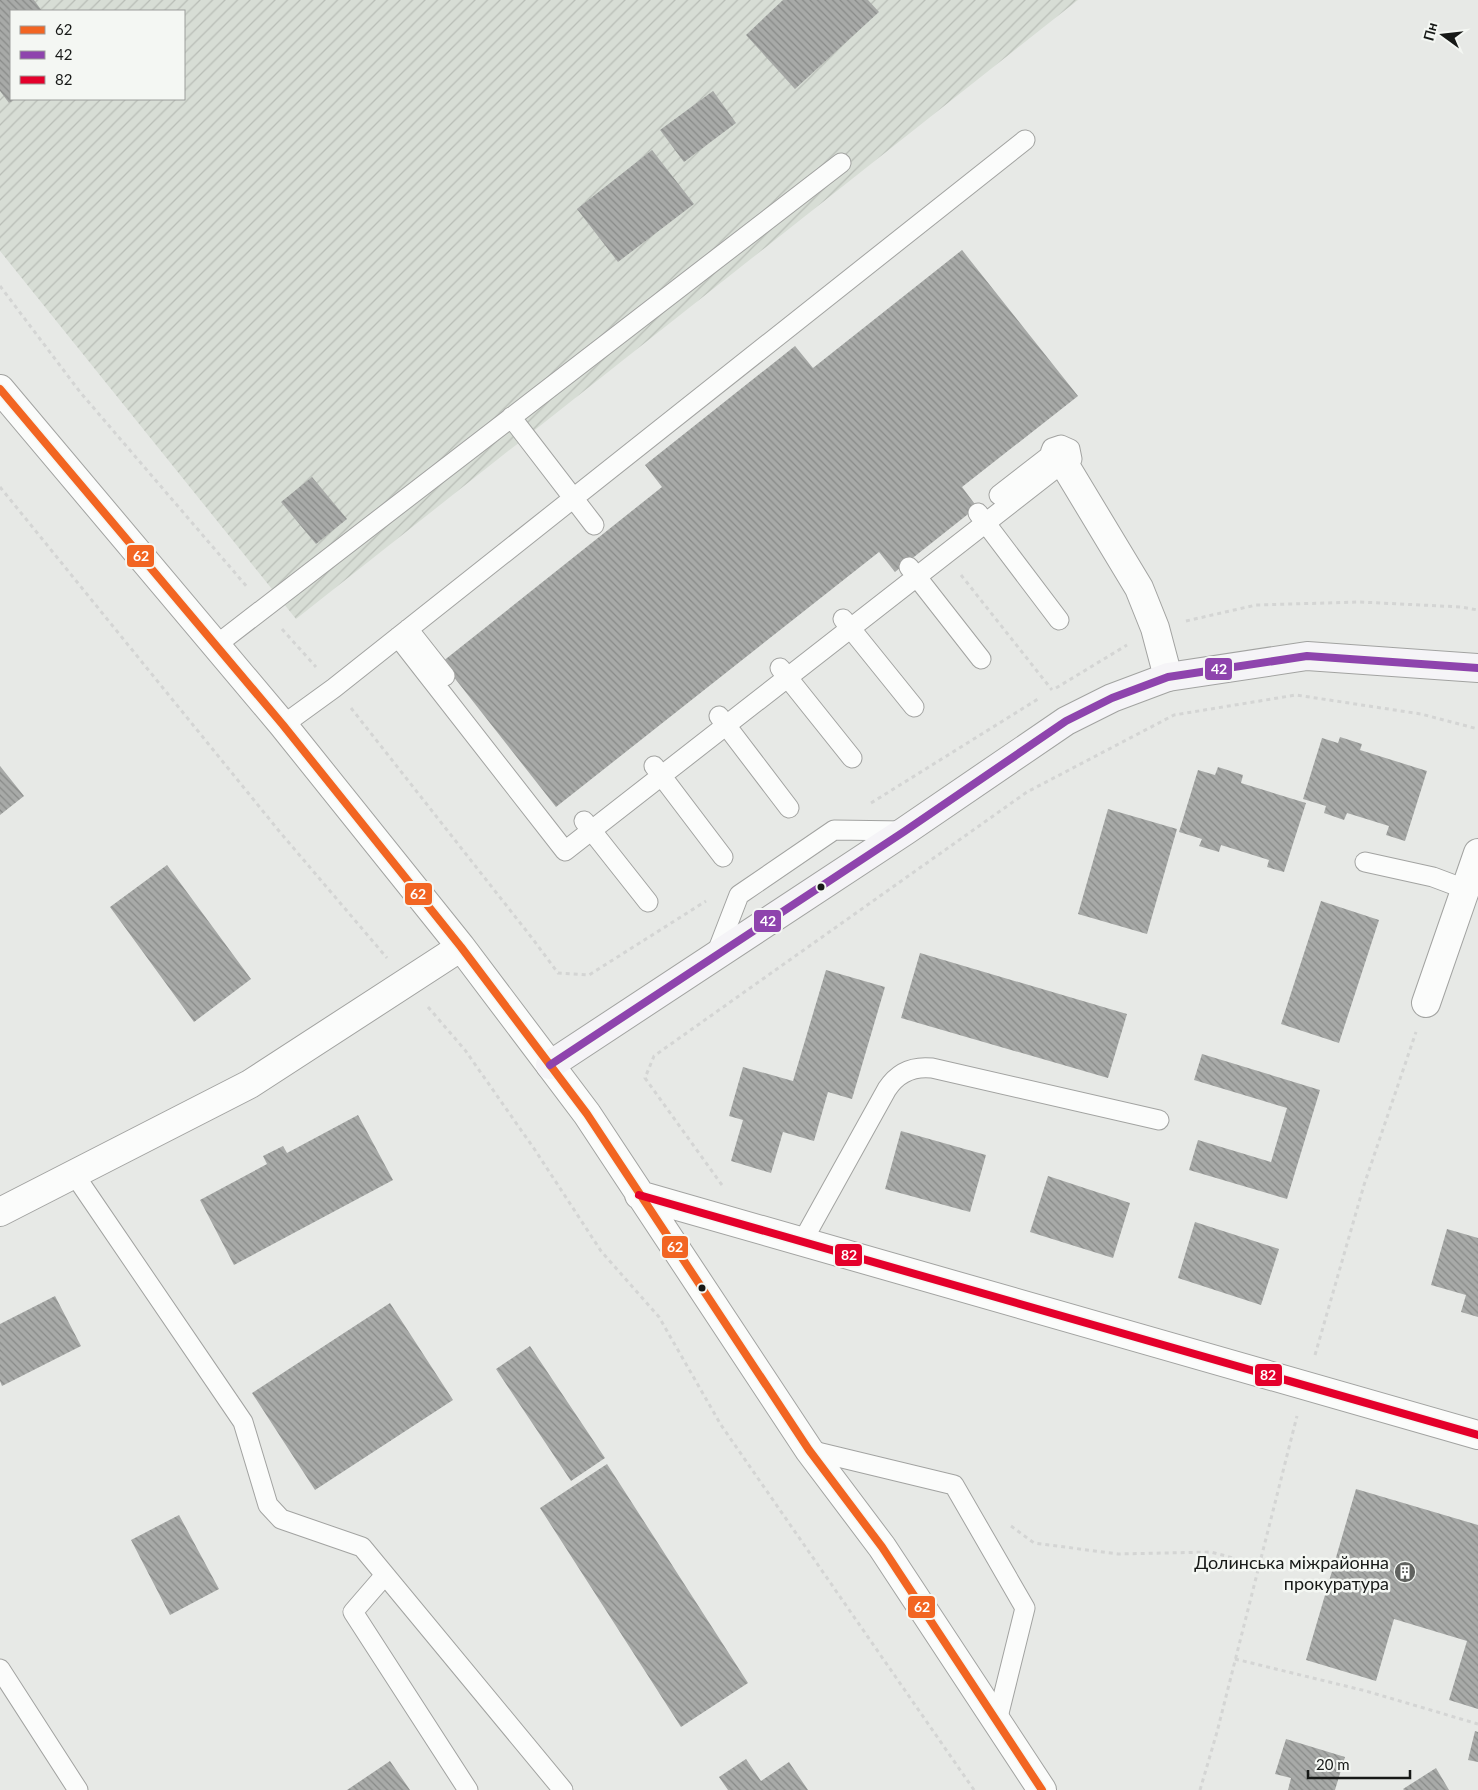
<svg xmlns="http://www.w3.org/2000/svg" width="1478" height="1790" font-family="Lato,sans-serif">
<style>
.industrial{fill:url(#industrial-furrows);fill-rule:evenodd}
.building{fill:url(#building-back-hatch)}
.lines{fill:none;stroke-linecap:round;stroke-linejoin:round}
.lane-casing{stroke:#a2a3a1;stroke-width:21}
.street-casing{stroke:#a2a3a1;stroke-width:30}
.secondary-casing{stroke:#a2a3a1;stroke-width:30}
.path{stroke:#d4d5d4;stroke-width:3;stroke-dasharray:4 4;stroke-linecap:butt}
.lane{stroke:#fbfcfb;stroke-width:19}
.street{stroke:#fbfcfb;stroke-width:28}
.secondary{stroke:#f5f4f7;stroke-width:28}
.bus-1-casing{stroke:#f4f7f3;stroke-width:11}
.bus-2-casing{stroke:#f4f7f3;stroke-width:11}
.bus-3-casing{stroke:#f4f7f3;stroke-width:11}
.bus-1{stroke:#f26522;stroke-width:8}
.bus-2{stroke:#8e44ad;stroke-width:8}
.bus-3{stroke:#e4002b;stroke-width:8}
.bus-dot{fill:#171917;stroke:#f4f7f3;stroke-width:2}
.labels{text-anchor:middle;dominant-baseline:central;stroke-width:5;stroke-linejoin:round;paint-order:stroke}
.poi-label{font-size:18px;fill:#171917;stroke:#f4f7f3;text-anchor:end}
.line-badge{stroke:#f4f7f3;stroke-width:2}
.badge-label{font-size:14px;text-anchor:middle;font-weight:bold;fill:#fff}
</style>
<defs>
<pattern id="industrial-furrows" width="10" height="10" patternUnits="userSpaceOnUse" patternTransform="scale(1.25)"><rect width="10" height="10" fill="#d7ddd5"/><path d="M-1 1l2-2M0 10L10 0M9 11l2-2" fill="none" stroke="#b8bdb6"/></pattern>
<pattern id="building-back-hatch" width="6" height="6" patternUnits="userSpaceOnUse" patternTransform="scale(1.25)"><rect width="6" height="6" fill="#a8aaa8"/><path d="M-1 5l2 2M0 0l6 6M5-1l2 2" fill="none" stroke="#888a88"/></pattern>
</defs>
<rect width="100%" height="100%" fill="#e7e9e6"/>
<!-- industrial -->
<path class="industrial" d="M0 0H1078L296 619 0 251ZM11 11H184V99H11Z"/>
<!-- building -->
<path class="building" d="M0 0H34L42 11H11V99H15L9 103 0 91Z
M783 0H868L879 12 795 89 746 35Z
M713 91 736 123 684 162 660 130Z
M652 150 694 204 618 262 577 209Z
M962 250 1078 396 962 487 977 507 895 572 879 552 556 807 442 662 662 487 645 465 795 346 813 368Z
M312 477 347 519 316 544 281 502Z
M1340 737 1362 744 1360 750 1427 771 1405 841 1386 835 1389 826 1347 813 1344 820 1324 813 1326 806 1303 799 1322 738 1338 743Z
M0 766 24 796 0 815Z
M1218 767 1243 775 1241 783 1306 803 1284 872 1267 867 1269 860 1221 845 1219 852 1199 846 1202 839 1179 832 1198 770 1215 775Z
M1108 809 1177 829 1147 934 1078 914Z
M167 865 251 979 194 1022 110 907Z
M1321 901 1379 920 1339 1043 1281 1024Z
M920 953 1127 1014 1108 1078 901 1018Z
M826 970 885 987 852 1099 828 1092 814 1141 783 1132 771 1173 731 1161 743 1120 729 1116 743 1067 793 1081Z
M1202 1054 1320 1090 1287 1199 1189 1170 1198 1140 1271 1162 1287 1108 1194 1080Z
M358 1115 393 1180 234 1265 200 1200 267 1164 263 1156 283 1146 287 1153Z
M901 1131 986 1155 970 1212 885 1189Z
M1048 1176 1130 1203 1113 1258 1030 1232Z
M1195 1222 1279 1249 1261 1305 1178 1278Z
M1447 1229 1478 1238V1317L1461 1312 1466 1295 1431 1285Z
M55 1296 81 1346 2 1386 0 1381V1324Z
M390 1303 453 1400 315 1490 252 1393Z
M530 1346 605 1458 571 1481 496 1369Z
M607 1464 748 1683 681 1727 540 1508Z
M1356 1489 1478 1525V1709L1449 1700 1467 1641 1394 1619 1376 1681 1306 1660Z
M179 1515 219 1589 170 1615 131 1540Z
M1475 1731 1478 1732V1762L1468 1760Z
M1286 1739 1345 1757 1335 1790H1288L1291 1778 1275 1774Z
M746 1759 761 1781 789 1762 808 1790H728L719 1777Z
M390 1761 410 1790H347Z
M1436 1768 1449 1790H1404L1403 1789Z"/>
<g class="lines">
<!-- lane casing -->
<g class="lane-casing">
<path id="lane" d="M511 417 594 525
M999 495 1048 457
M978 513 1059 620
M909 567 981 659
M843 619 914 707
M408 629 445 676
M398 637 565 851 1056 468 1066 467 1072 459 1070 449 1061 445 1052 448C1048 457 1048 461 1056 468
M215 646 841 163
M780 668 852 758
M719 716 789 808
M283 725 334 688 1025 140
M654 766 723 857
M584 821 648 902
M1365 862 1433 877 1465 889
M715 957 739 895 834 830 905 831
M74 1174 243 1422 268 1505 281 1519 362 1547 563 1790
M802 1242 887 1089C898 1072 913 1066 932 1068L1159 1120
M809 1450 954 1485 1025 1608 997 1721
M385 1575 353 1612 468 1790
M0 1669 78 1790"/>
</g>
<!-- street casing -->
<g class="street-casing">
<path id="street" d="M0 389 283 725 461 947 587 1114 809 1450 882 1547 1042 1790
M1066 467 1139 588 1155 628 1168 677
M1426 1003 1478 853
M639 1195 1478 1435
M0 1212 250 1084 461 947"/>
</g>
<!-- secondary casing -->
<g class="secondary-casing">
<path id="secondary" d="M550 1065 905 831 1066 721 1112 698 1168 677 1307 656 1478 668"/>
</g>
<!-- path -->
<path class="path" d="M0 286 80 392 248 588
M0 487 279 831 387 958
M961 575 1052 690
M1186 621 1256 605 1360 602 1461 607 1478 610
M282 629 316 667
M1056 688 1127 645
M351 708 532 938 558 973 589 975 706 901
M871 803 1038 699
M428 1007 465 1050 535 1150 601 1251 659 1317 721 1425 974 1790
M722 1185 645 1078 654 1056 1027 792 1174 715 1296 695 1421 714 1478 729
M1315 1355 1364 1185 1416 1032
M1011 1526 1034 1543 1118 1554 1211 1552 1259 1565
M1235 1659 1366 1691 1478 1724
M1200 1790 1217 1732 1297 1416"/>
<!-- lane -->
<use href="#lane" class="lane"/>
<!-- street -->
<use href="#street" class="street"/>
<!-- secondary -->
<use href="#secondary" class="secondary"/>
<!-- bus-1 casing -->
<g class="bus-1-casing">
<path id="bus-1" d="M0 389 283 725 461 947 587 1114 809 1450 882 1547 1042 1790"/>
</g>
<!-- bus-2 casing -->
<g class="bus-2-casing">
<path id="bus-2" d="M550 1065 905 831 1066 721 1112 698 1168 677 1307 656 1478 668"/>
</g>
<!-- bus-3 casing -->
<g class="bus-3-casing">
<path id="bus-3" d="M639 1195 1478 1435"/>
</g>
<!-- bus-1 -->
<use href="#bus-1" class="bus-1"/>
<!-- bus-2 -->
<use href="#bus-2" class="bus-2"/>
<!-- bus-3 -->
<use href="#bus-3" class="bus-3"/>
</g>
<!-- icons -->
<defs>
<g id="building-disc" transform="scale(1.125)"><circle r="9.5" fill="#60625f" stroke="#f4f7f3"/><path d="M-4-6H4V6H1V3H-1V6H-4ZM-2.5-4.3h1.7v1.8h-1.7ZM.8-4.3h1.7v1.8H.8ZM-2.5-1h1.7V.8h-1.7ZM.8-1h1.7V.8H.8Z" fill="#fff"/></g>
</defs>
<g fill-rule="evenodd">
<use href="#building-disc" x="1405" y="1572"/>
</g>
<!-- markers -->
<g class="bus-dot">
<circle cx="821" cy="887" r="4.5"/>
<circle cx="702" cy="1288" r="4.5"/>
</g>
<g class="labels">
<!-- poi labels -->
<g class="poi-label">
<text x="1389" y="1562">Долинська міжрайонна<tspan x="1389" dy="21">прокуратура</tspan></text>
</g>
</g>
<g class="line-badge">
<rect x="126" y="544" width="29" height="24" rx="5" fill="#f26522"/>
<rect x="1204" y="657" width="29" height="24" rx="5" fill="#8e44ad"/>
<rect x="404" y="882" width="29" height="24" rx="5" fill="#f26522"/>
<rect x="753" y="909" width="29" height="24" rx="5" fill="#8e44ad"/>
<rect x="661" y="1235" width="28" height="24" rx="5" fill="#f26522"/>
<rect x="834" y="1243" width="29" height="24" rx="5" fill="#e4002b"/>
<rect x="1254" y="1363" width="29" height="24" rx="5" fill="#e4002b"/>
<rect x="907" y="1595" width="29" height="24" rx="5" fill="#f26522"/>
</g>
<g class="badge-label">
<text x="141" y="561">62</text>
<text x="1219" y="674">42</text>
<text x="418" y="899">62</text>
<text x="768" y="926">42</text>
<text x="675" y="1252">62</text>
<text x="849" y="1260">82</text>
<text x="1268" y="1380">82</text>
<text x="922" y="1612">62</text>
</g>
<!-- legend -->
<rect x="10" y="10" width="175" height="90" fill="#f4f7f3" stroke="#9c9e9b"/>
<rect x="20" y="26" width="25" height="8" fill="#f26522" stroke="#9c9e9b"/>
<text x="55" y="35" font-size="15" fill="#171917">62</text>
<rect x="20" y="51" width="25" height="8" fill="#8e44ad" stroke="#9c9e9b"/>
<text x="55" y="60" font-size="15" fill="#171917">42</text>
<rect x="20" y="76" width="25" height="8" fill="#e4002b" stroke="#9c9e9b"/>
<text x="55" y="85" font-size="15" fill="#171917">82</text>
<!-- north arrow -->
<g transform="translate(1443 35) rotate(285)" stroke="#f4f7f3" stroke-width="4" paint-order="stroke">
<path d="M0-4L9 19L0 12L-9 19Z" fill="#171917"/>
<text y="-8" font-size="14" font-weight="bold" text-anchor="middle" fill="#171917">Пн</text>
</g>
<!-- scale -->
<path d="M1308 1770v8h102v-8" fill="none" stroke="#171917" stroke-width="2.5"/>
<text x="1316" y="1770" font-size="15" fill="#171917" stroke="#f4f7f3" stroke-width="4" paint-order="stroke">20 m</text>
</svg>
